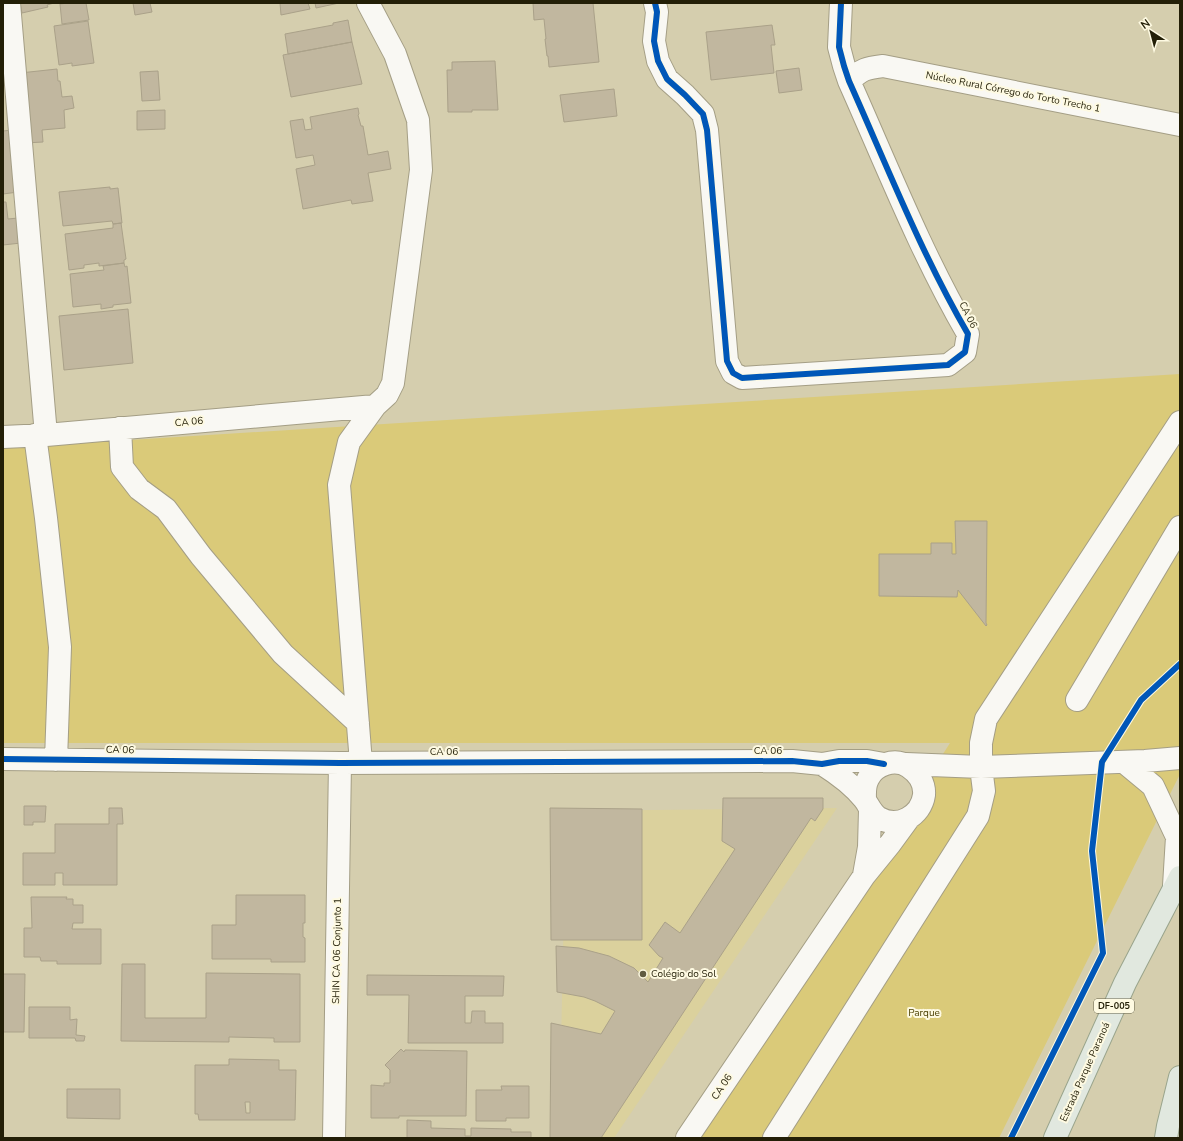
<svg xmlns="http://www.w3.org/2000/svg" width="1183" height="1141" font-family="'Nunito Sans',sans-serif">
<style>
.built{fill:#dbd19d}
.green{fill:#daca79}
.building{fill:#c1b79f;stroke:#aaa189;fill-rule:evenodd}
.lines{fill:none;stroke-linecap:round;stroke-linejoin:round}
.minor-casing{stroke:#a49e85;stroke-width:24}
.major-casing{stroke:#99a48c;stroke-width:24}
.minor{stroke:#f9f8f3;stroke-width:22}
.major{stroke:#e1e8df;stroke-width:22}
.cycleway-casing{stroke:#fefae2;stroke-width:8}
.cycleway{stroke:#0057b8;stroke-width:6}
.poi-dot{fill:#615c41;stroke:#fefae2;stroke-width:1.5}
.labels{text-anchor:middle;dominant-baseline:central;stroke-width:4;stroke-linejoin:round;paint-order:stroke}
.shield{fill:#fefae2;stroke:#656149;stroke-width:1}
.shield-label{font-size:9px;font-weight:bold;fill:#231f07}
.street-label{font-size:10px;fill:#231f07;stroke:#fefae2}
.poi-label{font-size:10px;fill:#231f07;stroke:#fefae2;text-anchor:start}
.park-label{font-size:10px;fill:#4a3f00;stroke:#fefae2}
</style>
<rect width="100%" height="100%" fill="#d5ceae"/>
<!-- built -->
<path class="built" d="M837 808 614 1138H559L566 811Z"/>
<!-- green -->
<path class="green" d="M1180 374V774L999 1138H698L950 743H3V448Z"/>
<!-- building -->
<path class="building" d="M20 3H54L47 5 48 7 22 13Z
M68 3H86L89 20 62 24 60 4Z
M133 3H150L152 12 135 15Z
M280 3H308L310 9 281 15Z
M315 3H339L316 8Z
M533 3H593L599 62 549 67 548 56H547L545 39H546L544 19 534 20Z
M348 20 352 42 288 54 285 34 333 25V23Z
M88 21 94 63 72 66V63L59 65 54 26Z
M772 25 775 45H771L774 73 711 80 706 32Z
M352 42 362 84 291 97 283 55Z
M495 61 498 110H472V112H448L447 70H452V62Z
M799 68 802 90 779 93 776 71Z
M57 69 58 81H60L62 97 72 96 74 108 64 110 65 128 42 130 43 142 25 143 20 73Z
M158 71 160 100 142 101 140 72Z
M614 89 617 116 564 122 560 95Z
M358 108 359 114 358 115 361 126H363L368 155 388 151 391 169 368 173 373 201 352 204 351 200 303 209 296 169 315 165 313 155 296 158 290 121 303 119 305 130 312 129 310 117Z
M165 110V129L137 130V111Z
M12 130 18 192 3 194V131Z
M110 187V189L118 188 122 223 113 224 112 221 63 226 59 192Z
M3 202H6L8 219 18 218 21 243 3 245Z
M121 223 126 259 124 260V263L99 266V263L84 265V268L69 270 65 234 113 228V224Z
M124 263 125 267 127 266 131 303 113 305V307L101 309V304L73 307 70 274 104 270 103 266Z
M128 309 133 363 64 370 59 316Z
M955 521H987L986 623 987 625 986 626 958 590 957 597 879 596V554H931V543H952V554H956Z
M723 798H823V809L815 821 811 818 601 1138H550L551 1023 601 1034 615 1011 595 1001 584 997 557 992 556 946 579 948 609 956 634 968 648 982 663 958 659 956 649 945 665 922 680 933 735 849 722 841Z
M24 806H46L45 822H33V825H24Z
M109 808H122L123 824H117V885H63V873H55V885H23V853H55V824H109Z
M550 808 642 809V940H551Z
M236 895H305V923H303V937L305 938V962H271V959H212V925H236Z
M31 897H67L66 899H73V905H83V923H73L72 929H101V964H57V961H41L40 957H24V928H32Z
M122 964H145V1018H206V973L300 974V1042H274V1038L229 1037V1042L121 1041Z
M3 974H25L24 1032H3Z
M367 975 504 976 503 996H465V1023H471L472 1011H485V1023H503V1043H408L409 995H367Z
M29 1007H70V1020L77 1019 76 1035 85 1036 84 1041H76L75 1038H29Z
M401 1049 404 1052 405 1050 467 1051 466 1116H399V1118H371V1085L384 1086V1083H390V1070L385 1065Z
M229 1059 279 1060V1070H296L295 1120H199L198 1114H195V1065H229ZM245 1102H250V1113H246Z
M501 1086H529V1118H506V1121H476V1090H502Z
M67 1089H120V1119L67 1118Z
M407 1120 431 1121V1128L465 1129V1136H471V1128L511 1129V1132H531V1138H407Z"/>
<g class="lines">
<!-- minor casing -->
<g class="minor-casing">
<path id="minor" d="M9 3 46 435
M655 3 657 12 654 41 658 61 667 79 685 95 703 114 707 130 727 361 733 373 742 378 948 365 965 352 968 334C921 253 887 166 849 81L844 66 839 47 841 3
M849 81C862 69 866 68 883 66L1180 125
M120 428 122 467 139 489 166 509 201 556 283 654 358 723
M35 435 46 518 60 647 56 760
M3 437 46 435 375 406
M1077 700 1180 527
M3 759 340 763 792 761 822 764 839 761H867L884 764
M1124 762 1153 786 1177 837 1174 886
M361 763 339 485 349 442 375 406 387 395 393 383 421 170 418 120 395 54 368 3
M822 764C838 774 852 784 864 799 869 805 871 813 879 818 898 829 921 816 924 795 925 783 918 773 909 767 895 757 874 765 868 779 864 786 865 793 865 800
M906 764 981 767 1145 761 1180 758
M864 875 869 847 870 810
M334 1138 340 763
M687 1138 864 876 890 844 909 818
M774 1138 978 816 984 791 981 767V743L986 719 1180 422"/>
</g>
<!-- major casing -->
<g class="major-casing">
<path id="major" d="M1055 1138 1125 983 1180 877
M1166 1138 1168 1126 1180 1077"/>
</g>
<!-- minor -->
<use href="#minor" class="minor"/>
<!-- major -->
<use href="#major" class="major"/>
<!-- cycleway casing -->
<g class="cycleway-casing">
<path id="cycleway" d="M655 3 657 12 654 41 658 61 667 79 685 95 703 114 707 130 727 361 733 373 742 378 948 365 965 352 968 334C921 253 887 166 849 81L844 66 839 47 841 3
M3 759 340 763 792 761 822 764 839 761H867L884 764
M1011 1138 1103 953 1092 851 1102 762 1141 700 1180 664"/>
</g>
<!-- cycleway -->
<use href="#cycleway" class="cycleway"/>
</g>
<!-- markers -->
<circle class="poi-dot" cx="643" cy="974" r="4"/>
<g class="labels">
<!-- shield labels -->
<rect class="shield" x="1094" y="999" width="40" height="14" rx="3"/>
<g class="shield-label">
<text x="1114" y="1006">DF-005</text>
</g>
<!-- street labels -->
<g class="street-label">
<text transform="translate(1013 92) rotate(11)">Núcleo Rural Córrego do Torto Trecho 1</text>
<text transform="translate(968 315) rotate(63)">CA 06</text>
<text transform="translate(189 422) rotate(-5)">CA 06</text>
<text transform="translate(120 750) rotate(1)">CA 06</text>
<text x="768" y="751">CA 06</text>
<text x="444" y="752">CA 06</text>
<text transform="translate(337 951) rotate(-89)">SHIN CA 06 Conjunto 1</text>
<text transform="translate(1085 1072) rotate(-66)">Estrada Parque Paranoá</text>
<text transform="translate(722 1087) rotate(-56)">CA 06</text>
</g>
<!-- poi labels -->
<g class="poi-label">
<text x="651" y="974">Colégio do Sol</text>
</g>
<!-- park labels -->
<g class="park-label">
<text x="924" y="1013">Parque</text>
</g>
</g>
<!-- border -->
<rect width="1183" height="1141" fill="none" stroke="#231f07" stroke-width="8"/>
<!-- north arrow -->
<g transform="translate(1151 32) rotate(324)" stroke="#fefae2" stroke-width="3" paint-order="stroke">
<path d="M0-3L7 15L0 10L-7 15Z" fill="#231f07"/>
<text y="-6" font-size="11" font-weight="bold" text-anchor="middle" fill="#231f07">N</text>
</g>
</svg>
